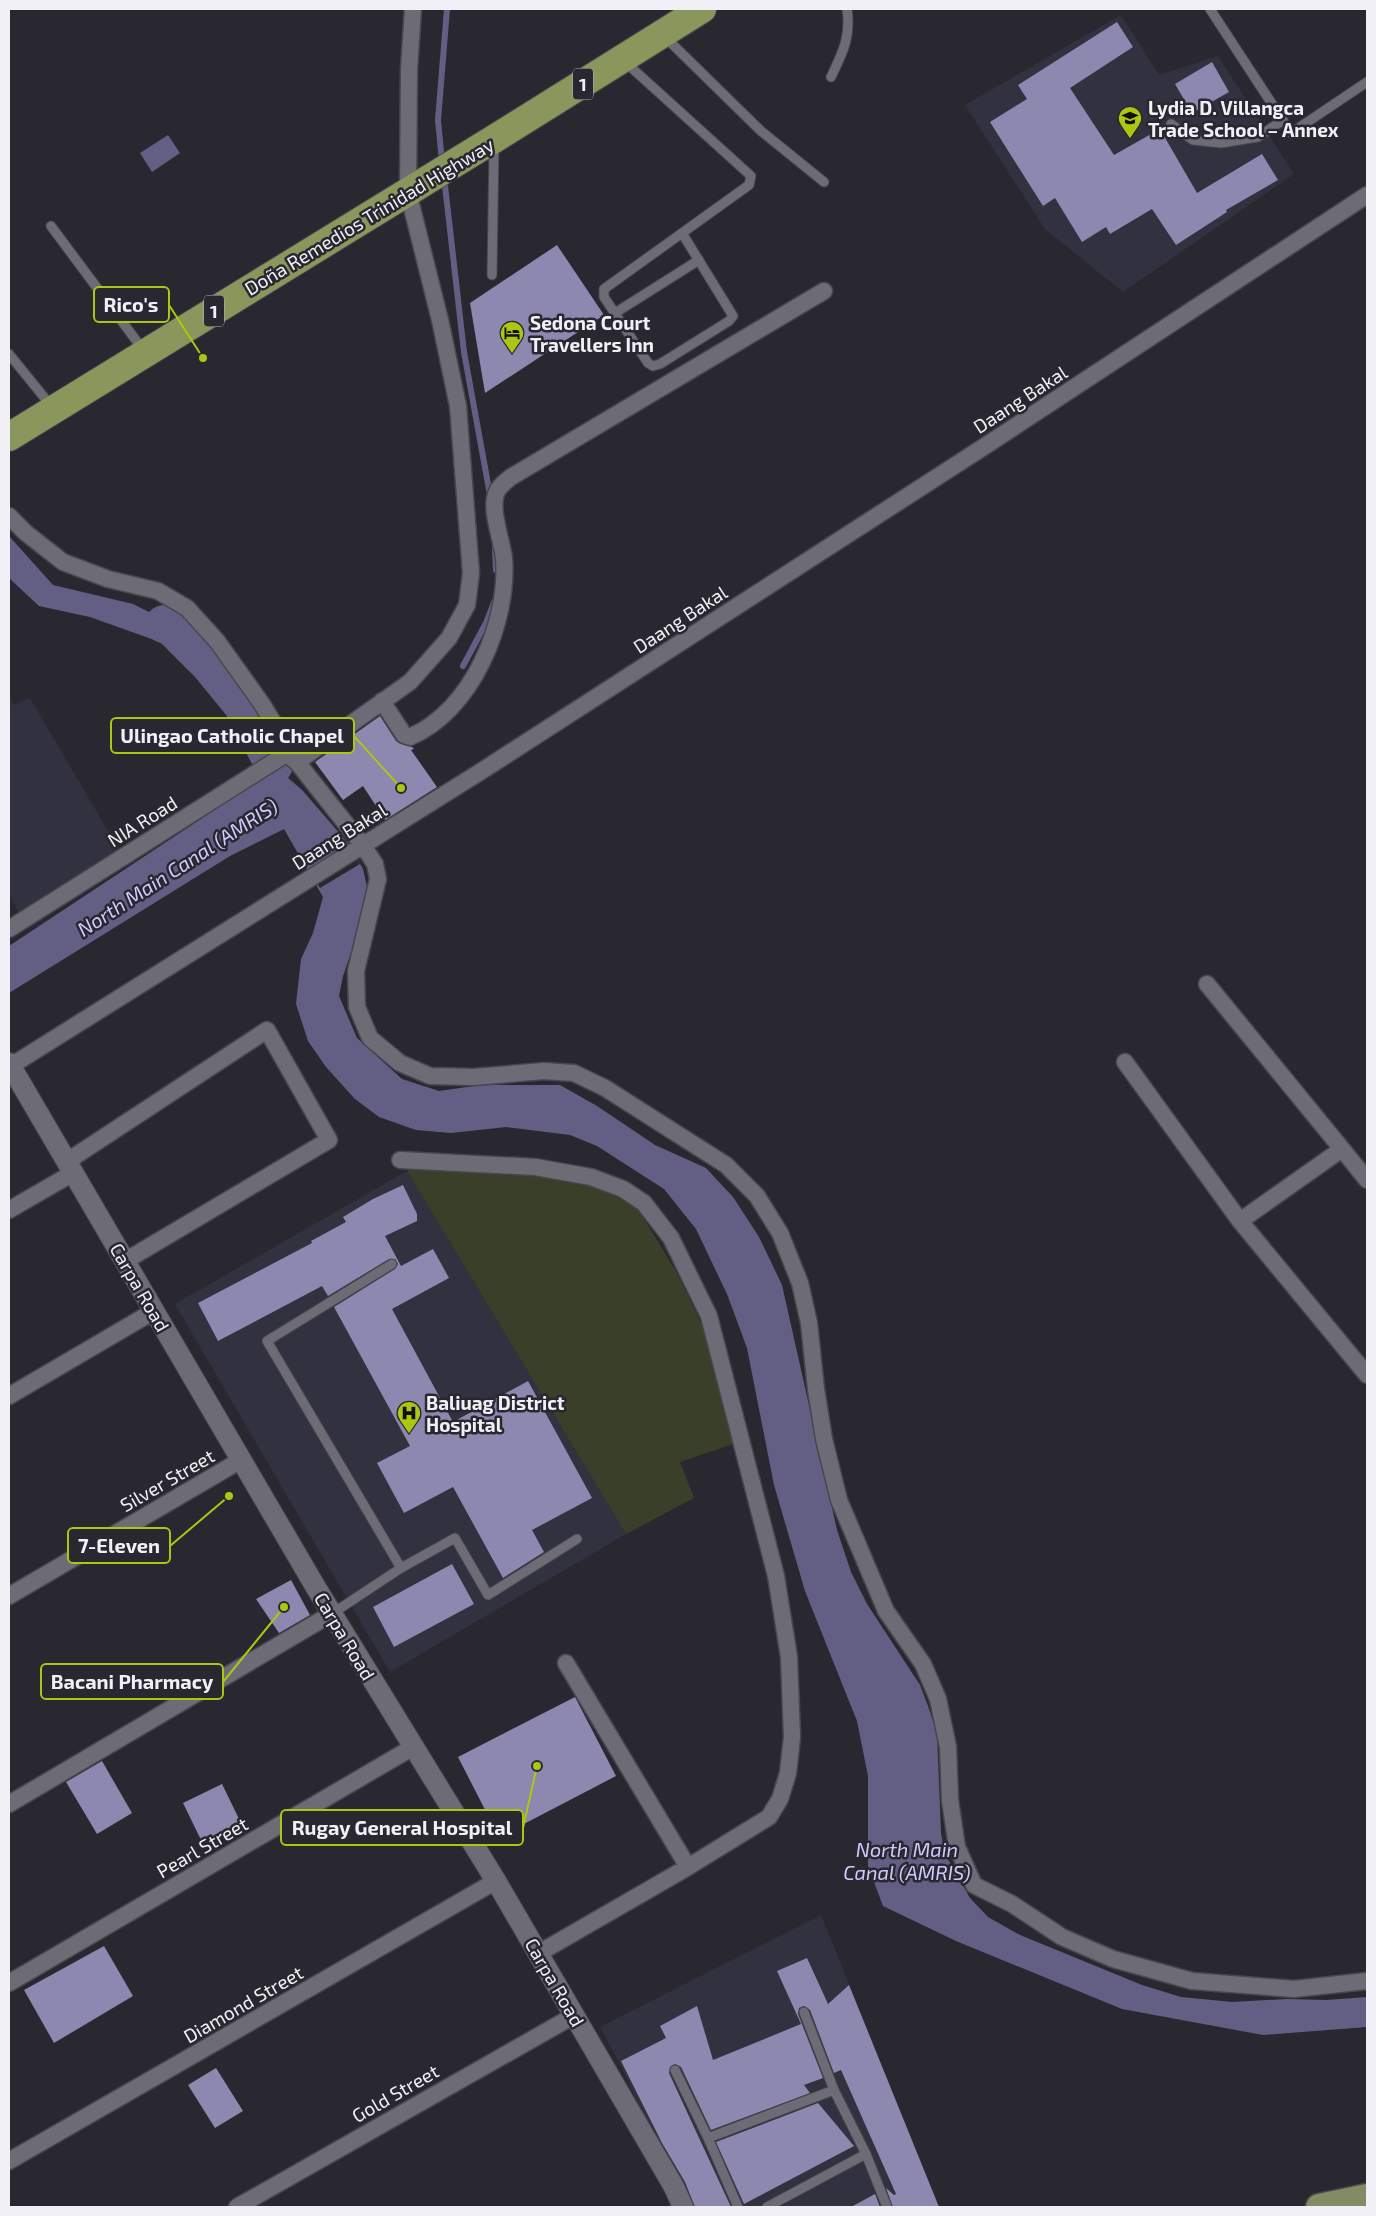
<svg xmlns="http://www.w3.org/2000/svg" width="1376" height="2216" font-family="'Exo 2',sans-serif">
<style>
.built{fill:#323140}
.green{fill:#3a3f2a}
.water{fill:#635f84}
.pier{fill:#292831}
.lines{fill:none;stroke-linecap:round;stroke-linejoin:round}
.stream{stroke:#635f84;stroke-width:6}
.river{stroke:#635f84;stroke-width:38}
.building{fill:#8c88af}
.service-casing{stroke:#47474d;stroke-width:11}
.minor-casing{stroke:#47474d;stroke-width:19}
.tertiary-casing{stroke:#47474d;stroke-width:22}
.primary-casing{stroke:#47474d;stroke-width:29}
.trunk-casing{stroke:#47474d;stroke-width:30}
.service{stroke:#6d6c76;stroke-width:9}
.minor{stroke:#6d6c76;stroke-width:16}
.tertiary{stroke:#6d6c76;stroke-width:20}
.primary{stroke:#828b63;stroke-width:26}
.trunk{stroke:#89965c;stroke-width:28}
.labels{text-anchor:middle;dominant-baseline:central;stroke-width:5;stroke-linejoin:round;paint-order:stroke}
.shield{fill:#292831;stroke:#b4b4bb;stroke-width:1}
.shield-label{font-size:18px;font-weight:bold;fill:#f0f0f6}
.poi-label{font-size:19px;font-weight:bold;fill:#f0f0f6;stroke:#292831;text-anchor:start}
.street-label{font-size:19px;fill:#f0f0f6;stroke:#292831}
.water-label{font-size:20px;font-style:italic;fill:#d0cbfe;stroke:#292831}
.leader{fill:none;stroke:#acc611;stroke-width:2}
.callout-dot{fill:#acc611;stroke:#292831;stroke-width:2}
.callout{fill:#292831;stroke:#acc611;stroke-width:2}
.callout-label{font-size:20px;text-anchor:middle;font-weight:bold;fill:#f0f0f6}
</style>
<rect width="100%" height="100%" fill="#292831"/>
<!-- built -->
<path class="built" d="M1121 15 1159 75 1218 56 1294 174 1123 292 1045 229 965 105Z
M9 695 14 705 30 698 122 855 19 913 9 894Z
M407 1171 626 1534 390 1672 175 1304Z
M821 1915 939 2207H692L665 2161 619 2062 600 2027Z"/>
<!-- green -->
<path class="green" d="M420 1157 494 1160 629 1194 677 1273 722 1366 736 1443 680 1462 694 1498 626 1534 407 1171Z"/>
<!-- water -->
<path class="water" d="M168 135 180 153 152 172 140 153Z
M9 536 53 585 133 604 183 629 256 727 278 769 303 791 347 842 363 869 367 887 364 915 343 976 339 996 357 1038 402 1079 439 1091 481 1085H560L597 1106 655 1145 706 1168 733 1197 759 1237 782 1285 837 1530 851 1572 867 1604 920 1685 928 1706 937 1733 941 1833 945 1854 970 1898 988 1917 1020 1935 1142 1985 1181 1997 1232 2002 1287 1999 1326 2000 1367 1997V2027L1263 2035 1122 2009 956 1941 883 1906 868 1866V1776L857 1721 805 1591 774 1485 747 1348 727 1294 696 1229 664 1189 597 1146 570 1135 506 1127 451 1133 416 1130 379 1117 355 1099 326 1067 308 1041 296 1004 301 959 313 933 323 897 284 829 230 856 9 993V946L266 776 259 755 195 677 160 642 90 617 39 606 9 578Z"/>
<!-- pier -->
<path class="pier" d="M349 848 360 864 320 888 310 872Z"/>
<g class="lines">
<!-- stream -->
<path class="stream" d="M442 162 438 120 447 9
M444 177 464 352 490 495
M495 548 496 570
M463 666 486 623 495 600"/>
<!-- river -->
<path class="river" d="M164 624 177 629 233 687 274 765"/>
</g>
<!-- building -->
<path class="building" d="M1117 22 1133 47 1070 88 1114 155 1160 129 1197 193 1262 154 1278 180 1226 210 1227 212 1176 245 1152 209 1110 234 1106 227 1082 242 1055 198 1043 206 990 122 1027 99 1018 85Z
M1212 62 1229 92 1192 113 1175 84Z
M557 245 604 315 485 393 470 303Z
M380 716 396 741 401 744 412 747 414 749 411 750 437 787 385 820 363 786 343 800 315 762Z
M403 1185 417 1214V1221L385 1236 401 1266 433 1249 449 1278 392 1309 453 1422 528 1381 592 1498 532 1530 544 1552 503 1578 453 1487 404 1513 377 1463 410 1446 334 1307 395 1269 398 1264 395 1259H389L328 1296 322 1286 218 1341 198 1303 312 1243 311 1241 346 1222 343 1217 373 1199Z
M452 1564 474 1604 394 1647 373 1607Z
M291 1580 310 1615 279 1633 256 1599Z
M575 1697 616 1776 499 1837 458 1757Z
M102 1761 132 1813 97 1834 66 1782Z
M222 1784 242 1825 203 1844 183 1803Z
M104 1946 133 1996 54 2043 24 1990Z
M807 1958 828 2004 849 1985 939 2207H893L886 2188 894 2195 896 2194 841 2070 834 2073 810 2010 804 2006 799 2008 798 2014 823 2078 804 2085 810 2093 711 2130 681 2067 675 2064 670 2067 669 2073 731 2207H695L685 2182 662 2143 621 2061 666 2038 660 2026 697 2006 713 2060 801 2024 777 1971Z
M216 2068 243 2111 215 2128 188 2085Z
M818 2103 854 2146 744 2204 716 2142Z
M875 2194 880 2207H851Z"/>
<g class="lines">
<!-- service casing -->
<g class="service-casing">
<path id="service" d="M1210 9 1291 133 1367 82
M664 36 761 131 824 182
M624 61 751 176 749 185 604 289V297L648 363 653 366 660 364 729 321 733 316 682 233
M831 77C843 52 851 37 847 9
M1171 124 1193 140 1221 143 1258 137 1283 120
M51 226 144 351
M492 275 494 145
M615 313 699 260
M9 354 52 407
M392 1264 267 1341 401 1568
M333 1613 401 1568 455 1538 488 1595 577 1539
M804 2012 834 2090 866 2154 887 2207
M675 2070 708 2138 834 2090
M708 2138 738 2207
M767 2207 866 2154"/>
</g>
<!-- minor casing -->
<g class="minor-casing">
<path id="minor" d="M9 516 26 533 63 562 108 579 158 591 187 608 217 641 262 704 297 762 362 844 375 864 378 879 356 971 357 1007 370 1038 400 1063 430 1076 474 1077 544 1071 574 1073 605 1088 726 1165 757 1196 780 1233 800 1283 809 1323 816 1389 824 1439 839 1500 886 1611 923 1664 938 1699 948 1747 950 1800 957 1847 974 1885 1012 1904 1062 1937 1113 1959 1192 1981 1294 1989 1367 1981
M382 701 404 735 410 737C472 711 509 622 504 558 502 541 490 510 496 494 498 487 505 482 511 477L824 291
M9 929 286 754 297 762 410 682 449 638 467 605 471 573 458 406 440 320 408 192 409 69 413 9
M1207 984 1342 1149
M1125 1062 1240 1221
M9 1067 480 772 982 448 1367 195
M400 1160 535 1167 591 1177 623 1189 644 1203 671 1238 709 1316 776 1576 789 1657 792 1737 788 1773 780 1799 769 1817 688 1867 539 1953
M66 1162 267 1030 329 1140 125 1261
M1367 1180 1342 1149 1240 1221 1367 1375
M9 1210 73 1173
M9 1396 154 1311
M9 1596 241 1460
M566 1663 688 1867
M9 1804 333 1613
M9 1983 415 1746
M9 2161 496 1881
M237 2207 575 2015"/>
</g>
<!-- tertiary casing -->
<g class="tertiary-casing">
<path id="tertiary" d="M9 1063 315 1586 496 1881 674 2187 683 2207"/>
</g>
<!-- primary casing -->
<g class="primary-casing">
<path id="primary" d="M1319 2207 1367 2197"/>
</g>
<!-- trunk casing -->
<g class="trunk-casing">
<path id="trunk" d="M9 437 494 139 702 9"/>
</g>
<!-- service -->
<use href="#service" class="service"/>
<!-- minor -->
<use href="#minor" class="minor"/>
<!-- tertiary -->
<use href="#tertiary" class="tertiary"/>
<!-- primary -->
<use href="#primary" class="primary"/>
<!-- trunk -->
<use href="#trunk" class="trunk"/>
</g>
<!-- icons -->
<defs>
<g id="school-pin" transform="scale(1.25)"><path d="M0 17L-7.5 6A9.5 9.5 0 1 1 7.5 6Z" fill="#acc611" stroke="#292831"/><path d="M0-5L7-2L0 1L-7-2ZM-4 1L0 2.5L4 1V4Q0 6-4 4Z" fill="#111"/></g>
<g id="hotel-pin" transform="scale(1.25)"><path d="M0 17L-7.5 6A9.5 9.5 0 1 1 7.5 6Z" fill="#acc611" stroke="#292831"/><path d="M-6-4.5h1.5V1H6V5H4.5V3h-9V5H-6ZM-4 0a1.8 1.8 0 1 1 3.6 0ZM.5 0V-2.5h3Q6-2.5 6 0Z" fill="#111"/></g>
<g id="hospital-pin" transform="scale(1.25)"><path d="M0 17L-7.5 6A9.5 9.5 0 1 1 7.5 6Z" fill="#acc611" stroke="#292831"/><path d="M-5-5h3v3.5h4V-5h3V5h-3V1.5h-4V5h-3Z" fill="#111"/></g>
</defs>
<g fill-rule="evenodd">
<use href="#school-pin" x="1130" y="118"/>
<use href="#hotel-pin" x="512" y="333"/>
<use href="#hospital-pin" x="409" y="1413"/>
</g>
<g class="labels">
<!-- shield labels -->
<g class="shield">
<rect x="573" y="68.5" width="20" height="31" rx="4"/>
<rect x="204" y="295.5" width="20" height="31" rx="4"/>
</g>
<g class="shield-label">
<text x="583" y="84">1</text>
<text x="214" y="311">1</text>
</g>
<!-- poi labels -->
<g class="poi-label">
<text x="1148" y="107">Lydia D. Villangca<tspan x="1148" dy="22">Trade School – Annex</tspan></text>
<text x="530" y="322">Sedona Court<tspan x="530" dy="22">Travellers Inn</tspan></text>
<text x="426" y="1402">Baliuag District<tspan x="426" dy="22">Hospital</tspan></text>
</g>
<!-- street labels -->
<g class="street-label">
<text transform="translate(369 216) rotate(-31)">Doña Remedios Trinidad Highway</text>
<text transform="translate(1020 399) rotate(-33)">Daang Bakal</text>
<text transform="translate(680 619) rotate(-33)">Daang Bakal</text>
<text transform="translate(142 821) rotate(-32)">NIA Road</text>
<text transform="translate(339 836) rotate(-32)">Daang Bakal</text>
<text transform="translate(140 1287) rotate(60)">Carpa Road</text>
<text transform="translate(167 1480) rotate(-30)">Silver Street</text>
<text transform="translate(345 1636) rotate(59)">Carpa Road</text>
<text transform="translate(202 1847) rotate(-30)">Pearl Street</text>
<text transform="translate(555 1982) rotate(60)">Carpa Road</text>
<text transform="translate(243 2004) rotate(-30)">Diamond Street</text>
<text transform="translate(395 2093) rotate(-30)">Gold Street</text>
</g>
<!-- water labels -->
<g class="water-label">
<text transform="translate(177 867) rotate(-33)">North Main Canal (AMRIS)</text>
<text x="907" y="1849">North Main<tspan x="907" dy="23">Canal (AMRIS)</tspan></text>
</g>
</g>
<!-- callouts -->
<path class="leader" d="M203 358L169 305M401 788L354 736M229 1496L170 1546M284 1607L223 1682M537 1766L523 1828"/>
<g class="callout-dot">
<circle cx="203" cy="358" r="5"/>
<circle cx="401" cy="788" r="5"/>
<circle cx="229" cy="1496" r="5"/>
<circle cx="284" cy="1607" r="5"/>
<circle cx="537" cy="1766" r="5"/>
</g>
<g class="callout">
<rect x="94" y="287" width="75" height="35" rx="5"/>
<rect x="111" y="718" width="243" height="35" rx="5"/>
<rect x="68" y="1528" width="102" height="35" rx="5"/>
<rect x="41" y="1664" width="182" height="35" rx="5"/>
<rect x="281" y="1810" width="242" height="35" rx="5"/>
</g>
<g class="callout-label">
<text x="131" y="312">Rico's</text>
<text x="232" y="743">Ulingao Catholic Chapel</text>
<text x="119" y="1553">7-Eleven</text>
<text x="132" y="1689">Bacani Pharmacy</text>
<text x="402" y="1835">Rugay General Hospital</text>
</g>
<!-- border -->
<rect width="1376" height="2216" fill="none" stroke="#f0f0f6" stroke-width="20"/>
</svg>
